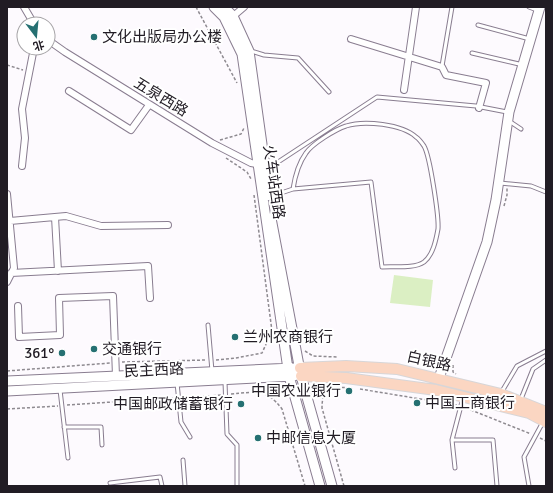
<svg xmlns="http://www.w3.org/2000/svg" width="553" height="493" font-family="Signika,'Noto Sans SC',sans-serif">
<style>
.green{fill:#dbefc3}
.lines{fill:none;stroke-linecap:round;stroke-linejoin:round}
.lane-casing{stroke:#897d90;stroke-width:5}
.street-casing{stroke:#897d90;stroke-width:8}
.secondary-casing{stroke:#897d90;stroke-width:11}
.primary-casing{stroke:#d7d6d8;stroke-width:12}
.path{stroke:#8e8a90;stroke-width:1.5;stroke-dasharray:3 2;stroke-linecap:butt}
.lane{stroke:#fff;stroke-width:3}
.street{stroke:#fff;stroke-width:6}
.secondary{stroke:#fff;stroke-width:9}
.primary{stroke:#fbd6c2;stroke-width:10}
.poi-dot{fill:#257072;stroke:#fff;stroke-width:1.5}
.labels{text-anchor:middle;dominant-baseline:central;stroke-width:4;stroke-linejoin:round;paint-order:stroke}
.poi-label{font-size:15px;fill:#211c24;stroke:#fff;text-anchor:start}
.street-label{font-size:15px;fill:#211c24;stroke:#fff}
</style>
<rect width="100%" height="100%" fill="#fdfafe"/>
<!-- green -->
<path class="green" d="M394 275 433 280 430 307 390 303Z"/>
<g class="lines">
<!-- lane casing -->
<g class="lane-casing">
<path id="lane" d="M529 7 537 10
M478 25 526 38
M251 51 264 55 298 58 329 92
M472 53 519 64
M442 66 452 7
M509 121 521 129
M268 171 272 166 377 97 476 106 507 112
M500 183 531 186 546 192
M269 197 293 189C295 176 298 164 306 153 312 144 336 129 346 126 364 120 402 124 416 137 419 139 422 143 424 146 430 156 439 217 438 229 436 240 433 255 424 262 414 269 394 266 382 267L371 182 293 189
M208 325 212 371
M225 382 227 434 237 445V486
M177 383 181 422 190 437
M60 390 68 458
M501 393 517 366 546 351
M521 399 533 369 546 360
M64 427H101L102 445
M452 440H493L497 486
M183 460 185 486
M455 468 452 440 463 398
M110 483 160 477 162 486
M529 486 524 457 543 422"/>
</g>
<!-- street casing -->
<g class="street-casing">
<path id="street" d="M24 7 34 24
M231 18 244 7
M351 39 442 67 446 75 486 83 479 108
M48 40 65 52 212 143 251 163 261 165
M404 90 416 7
M69 91 131 130 149 105
M22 166 25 138 22 109 34 48
M7 194 14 268 7 282
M55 217 58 271
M10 221 66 216 101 226 168 225
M11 273 148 266 150 298
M18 306 19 337 60 335 59 298 113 296 116 376"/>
</g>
<!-- secondary casing -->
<g class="secondary-casing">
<path id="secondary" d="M214 7 224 17 242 54 289 376 320 486
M224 7 233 16 249 51 266 173 267 196
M271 218 301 376 332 486
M439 378 487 242 496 200 509 112 540 7
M7 381 293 368
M7 391 294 376"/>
</g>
<!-- primary casing -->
<g class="primary-casing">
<path id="primary" d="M300 368 346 366 397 369 501 394 546 412
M301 376 346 378 436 390 529 413 546 422"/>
</g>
<!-- path -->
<path class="path" d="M196 7 237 83
M7 65 23 70
M220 140 241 134 244 128
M226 158 247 172 251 179
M276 200 279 216
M504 206 507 195V188
M305 351 313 356 337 357
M216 360 236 358 262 353 272 331 254 195
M122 362 206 360
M453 365V372L456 374
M429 367 435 363
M7 371 110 363
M360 389 457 405
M231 394C256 392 266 388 282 409L305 486
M183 398 221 395
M67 405 173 398
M466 408 531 434
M7 409 58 406
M540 438 546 441
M344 486 322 408C322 385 334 387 352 388"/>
<!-- lane -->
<use href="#lane" class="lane"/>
<!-- street -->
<use href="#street" class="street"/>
<!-- secondary -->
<use href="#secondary" class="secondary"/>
<!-- primary -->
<use href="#primary" class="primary"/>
</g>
<!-- markers -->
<g class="poi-dot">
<circle cx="94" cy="37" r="4"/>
<circle cx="235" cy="337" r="4"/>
<circle cx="94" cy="349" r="4"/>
<circle cx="62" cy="353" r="4"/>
<circle cx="349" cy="391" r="4"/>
<circle cx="417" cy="403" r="4"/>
<circle cx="241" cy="404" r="4"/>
<circle cx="258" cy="438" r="4"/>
</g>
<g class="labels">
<!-- poi labels -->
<g class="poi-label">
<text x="102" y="37">文化出版局办公楼</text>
<text x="243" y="337">兰州农商银行</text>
<text x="102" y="349">交通银行</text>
<text x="54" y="353" text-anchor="end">361°</text>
<text x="341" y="391" text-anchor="end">中国农业银行</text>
<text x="425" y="403">中国工商银行</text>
<text x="233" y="404" text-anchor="end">中国邮政储蓄银行</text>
<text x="266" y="438">中邮信息大厦</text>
</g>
<!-- street labels -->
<g class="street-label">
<text transform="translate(161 97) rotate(31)">五泉西路</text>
<text transform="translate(274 182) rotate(82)">火车站西路</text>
<text transform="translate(429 361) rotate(13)">白银路</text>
<text transform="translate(154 370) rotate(-3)">民主西路</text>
</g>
</g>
<!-- border -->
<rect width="553" height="493" fill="none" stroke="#211c24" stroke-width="16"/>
<!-- north arrow -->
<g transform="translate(36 36) rotate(164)"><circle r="19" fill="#ffffff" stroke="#a6a4a7"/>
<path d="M0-3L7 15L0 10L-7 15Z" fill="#257072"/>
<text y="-6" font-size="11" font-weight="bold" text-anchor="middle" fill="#211c24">北</text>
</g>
</svg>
